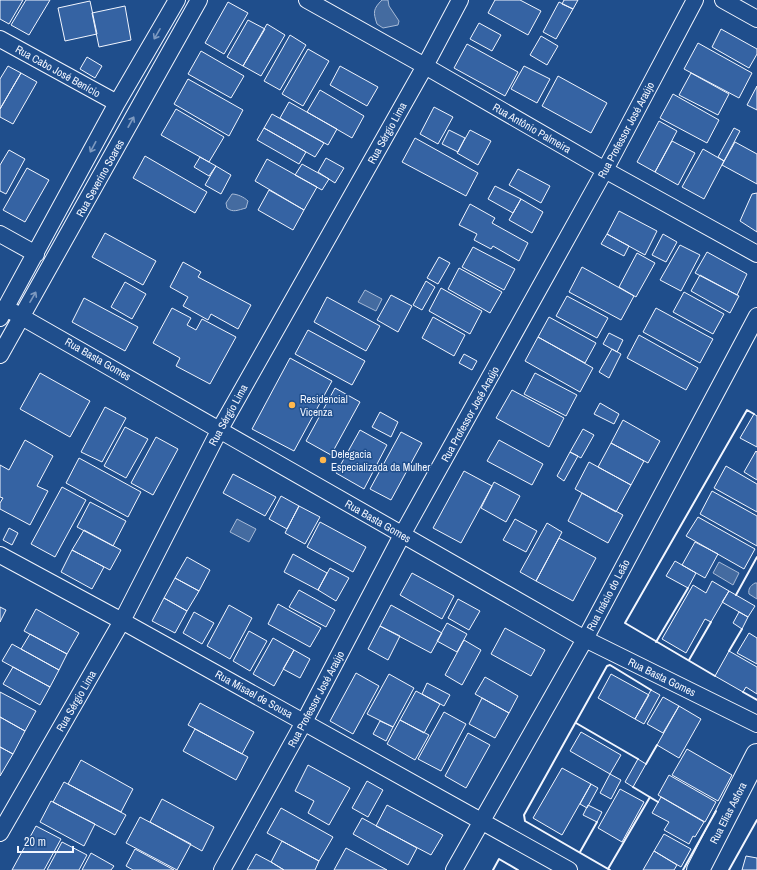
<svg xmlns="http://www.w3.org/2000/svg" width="757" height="870" font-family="'Archivo Narrow',sans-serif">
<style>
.water{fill:#446ba0;stroke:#a8bbd7}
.building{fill:#3563a3;stroke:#f2f6ff}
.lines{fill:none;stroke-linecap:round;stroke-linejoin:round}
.street-casing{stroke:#f2f6ff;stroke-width:18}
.secondary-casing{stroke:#f2f6ff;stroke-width:24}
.street{stroke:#1f4e8c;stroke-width:16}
.secondary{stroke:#1f4e8c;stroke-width:22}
.wall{stroke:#f2f6ff;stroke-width:2}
.oneway{stroke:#7e9ac0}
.poi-dot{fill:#ffb74d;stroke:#1f4e8c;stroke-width:1.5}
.labels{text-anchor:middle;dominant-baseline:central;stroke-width:3;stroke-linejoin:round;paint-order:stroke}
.street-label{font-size:11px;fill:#f2f6ff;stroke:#1f4e8c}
.poi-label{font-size:11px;fill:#f2f6ff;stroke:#1f4e8c;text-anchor:start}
</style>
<rect width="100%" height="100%" fill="#1f4e8c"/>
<!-- water -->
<path class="water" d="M382 0H388L389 6 399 21 398 25 383 28 377 24C373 12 373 9 382 0Z
M232 194C237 194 244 197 248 201L246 208C238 210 233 213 227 208L226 203Z
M365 290 382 299 376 311 358 302Z
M237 519 256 529 249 542 230 532Z
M719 562 739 573 733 585 713 573Z
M755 583H757V599L749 594C748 589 750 586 755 583Z"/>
<!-- building -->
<path class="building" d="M0 0H23L9 24 0 19Z
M26 0H50L29 35 11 25Z
M495 0H520L541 11 528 35 488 13Z
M564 0H578L573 9 562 4Z
M90 1 97 34 65 41 58 8Z
M228 2 248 13 224 54 205 43Z
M559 2 573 9 556 39 543 32Z
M125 6 131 40 99 47 92 13Z
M248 20 265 29 243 66 227 57Z
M479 23 501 35 492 51 470 39Z
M267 24 285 35 261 76 243 66Z
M721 29 757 49V54L749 68 712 47Z
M290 35 306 45 280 90 264 81Z
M541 36 558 46 547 65 530 55Z
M698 43 752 73 739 98 684 69Z
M467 44 518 72 505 96 454 68Z
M308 49 329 61 303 106 282 94Z
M201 51 244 76 231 98 188 74Z
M87 57 102 66 95 78 80 69Z
M8 66 21 73 0 109V79Z
M340 66 378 87 367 106 330 85Z
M524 66 550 79 537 103 511 89Z
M21 73 37 82 13 124 0 117V109Z
M691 73 729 94 718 115 679 95Z
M558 76 607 103 591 133 542 106Z
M188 79 243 110 229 136 174 104Z
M757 86V110L747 105Z
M320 90 364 116 352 138 307 112Z
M673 94 719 120 707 143 660 118Z
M289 102 337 129 328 145 280 118Z
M434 107 453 117 438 144 420 134Z
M176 109 224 137 209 162 161 135Z
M272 114 324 143 315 157 264 128Z
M659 121 677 131 655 172 637 162Z
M264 128 306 152 299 164 257 140Z
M734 128 740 131 724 161 718 157Z
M449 130 465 138 458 152 442 144Z
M470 130 491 141 478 165 457 153Z
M415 138 478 173 466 196 402 162Z
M672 141 695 153 678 185 655 172Z
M735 142 757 154V184L722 165Z
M703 149 724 161 704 199 682 187Z
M9 150 25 159 6 194 0 191V165Z
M145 156 207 192 195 213 133 178Z
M200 157 216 166 209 176 194 167Z
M326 158 344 168 335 183 318 172Z
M267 159 317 187 304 210 255 181Z
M302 164 329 179 322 190 295 175Z
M216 166 231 175 221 194 205 185Z
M27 168 49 180 25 222 3 210Z
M518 169 550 186 541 203 509 185Z
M495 186 521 199 513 213 488 199Z
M269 190 304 210 293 230 258 210Z
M757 193V232L740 221 752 194Z
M521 199 543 212 532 233 509 220Z
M470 204 495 218 492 223 528 243 519 261 493 246 491 249 474 240 477 234 459 225Z
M619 211 657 231 645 255 607 234Z
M105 233 156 261 143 285 92 257Z
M607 234 629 246 624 256 601 244Z
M663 234 677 242 666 262 652 255Z
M680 245 700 255 681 291 660 280Z
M473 247 515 269 504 290 462 267Z
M707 252 747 274 737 295 695 273Z
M637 253 655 263 636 297 619 287Z
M439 257 450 263 438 284 427 278Z
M183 262 201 272 198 277 251 305 238 329 211 314 208 320 183 306 188 297 170 287Z
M582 267 634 296 621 320 569 292Z
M459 268 502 292 490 313 448 289Z
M700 275 739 296 730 313 691 291Z
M426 281 435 287 422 310 413 305Z
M125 282 146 294 132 319 111 307Z
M441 288 482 311 470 334 429 311Z
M684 292 724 314 713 334 673 312Z
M391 295 412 306 398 332 377 320Z
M567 296 608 318 597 338 556 316Z
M327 297 380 326 366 351 314 322Z
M84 298 138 327 125 351 72 322Z
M172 308 191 318 187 325 196 330 202 319 236 337 210 384 176 366 180 358 153 343Z
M656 308 713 339 700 363 643 332Z
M433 317 465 335 454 356 422 338Z
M549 317 596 343 585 363 538 337Z
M308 330 365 361 352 385 295 354Z
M609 333 623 340 617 352 603 344Z
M639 335 698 368 686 390 627 358Z
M538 337 593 368 580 392 525 361Z
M612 349 621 354 609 378 599 372Z
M464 354 477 361 472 370 459 363Z
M290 358 332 381 294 451 252 429Z
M40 373 90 401 70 437 20 409Z
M535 373 577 395 566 416 524 394Z
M335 388 360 402 331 455 306 441Z
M512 390 564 418 549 447 496 418Z
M600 403 619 414 614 424 594 414Z
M105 407 126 418 102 462 81 452Z
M380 412 398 422 391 437 372 427Z
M754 414 757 416V447L740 438Z
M623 420 660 441 648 463 611 443Z
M125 427 148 439 126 478 104 466Z
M583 429 594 435 581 458 570 452Z
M360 430 387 445 364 489 336 473Z
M401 432 422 443 391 500 370 489Z
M156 437 178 449 153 495 131 483Z
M25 440 53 456 37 486 48 491 30 525 0 509V503L3 498 0 497V465L9 470Z
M499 440 543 464 532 485 487 461Z
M611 443 644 461 631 485 598 467Z
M756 451 757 452V480L744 472Z
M570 452 578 456 564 481 557 476Z
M79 458 141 492 128 517 66 483Z
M589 462 631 485 616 512 575 489Z
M726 466 757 484V512L714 488Z
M464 471 492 486 461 543 433 528Z
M233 474 276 497 265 516 223 493Z
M494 482 520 496 506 522 481 508Z
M62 487 86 500 55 557 31 544Z
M712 491 757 516V546L700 514Z
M582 493 623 515 608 543 568 521Z
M281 496 299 506 287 529 269 519Z
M90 502 126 521 113 546 77 527Z
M299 506 320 517 305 544 285 533Z
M698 517 755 549 744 569 686 536Z
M515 519 537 531 526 552 503 540Z
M320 522 366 547 353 572 307 547Z
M547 523 562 532 536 581 520 572Z
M9 528 18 533 12 545 3 540Z
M84 530 121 550 110 570 72 550Z
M559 538 596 558 573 601 536 581Z
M695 542 718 554 705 578 682 565Z
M72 550 104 567 92 589 61 572Z
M293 554 327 573 318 590 284 572Z
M187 557 210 570 199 591 175 578Z
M675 561 696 573 688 588 666 576Z
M330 568 349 578 336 601 318 590Z
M412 573 454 596 442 619 400 595Z
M175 578 199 591 187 611 164 598Z
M712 581 729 591 711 622 705 619 686 653 662 639 693 585 706 593Z
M299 590 335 610 326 627 289 607Z
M729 591 755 606 748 617 722 602Z
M164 598 187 611 175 633 152 621Z
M458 599 480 611 469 630 448 618Z
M278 604 321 628 310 647 268 624Z
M229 605 252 618 230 659 207 646Z
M391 605 442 633 431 653 380 626Z
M0 607 6 610 0 622Z
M36 609 79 633 67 654 24 631Z
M194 612 214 623 202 644 183 633Z
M739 612 748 617 742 629 733 623Z
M447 623 467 634 457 652 437 641Z
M380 626 400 636 388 660 368 649Z
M505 628 545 650 531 676 491 654Z
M249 631 267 641 250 671 233 661Z
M749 633 757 638V664L737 653Z
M30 634 67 654 59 670 21 649Z
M273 638 294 650 274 686 253 674Z
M464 640 481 650 462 685 445 675Z
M12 644 59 670 50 687 2 661Z
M294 650 310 659 300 678 283 669Z
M729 651 757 667V694L746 687 743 692 715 676Z
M13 667 50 687 40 705 3 684Z
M356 673 379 686 353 734 330 721Z
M389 674 414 688 393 727 367 714Z
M611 674 649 695 635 719 598 698Z
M485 677 518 696 509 713 475 694Z
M427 683 450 695 444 706 422 694Z
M651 690 660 695 644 724 635 719Z
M416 691 440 704 424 733 400 720Z
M0 692 36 711 25 731 0 717Z
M663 697 679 706 663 733 647 724Z
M482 698 509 713 495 738 469 724Z
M200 703 254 732 242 754 188 725Z
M679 706 701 719 679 758 657 745Z
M444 712 466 724 441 771 418 759Z
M0 717 25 731 13 754 0 747Z
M400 720 429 735 415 760 387 744Z
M380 721 393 727 386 741 373 734Z
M195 729 248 757 236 780 183 751Z
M581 732 621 755 610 774 570 751Z
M468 733 490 745 466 788 445 776Z
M0 747 13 754 0 776Z
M687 749 732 775 718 801 672 775Z
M638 759 646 764 633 787 625 782Z
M81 760 133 789 121 812 68 784Z
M308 765 350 788 329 825 308 813 314 801 295 791Z
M562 768 591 784 562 835 533 818Z
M610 774 621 780 611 799 600 793Z
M669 775 716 802 705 822 658 795Z
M367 781 383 790 368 817 352 808Z
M64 782 126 815 115 835 53 802Z
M591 784 598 788 587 808 580 804Z
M620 789 644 802 622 842 598 828Z
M661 797 704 822 695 837 693 836 689 844 664 830 669 822 652 813Z
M162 799 214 827 202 851 150 822Z
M51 801 95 824 84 846 40 822Z
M387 805 443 835 431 855 376 826Z
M588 805 602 812 597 822 583 815Z
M281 808 333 837 319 861 267 833Z
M140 817 191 844 177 870 126 843Z
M362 818 417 848 408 865 353 834Z
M36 826 61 839 44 870H12Z
M664 834 691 849 681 867 654 851Z
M282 841 319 861 315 870H284L271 862Z
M62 842 87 855 79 870H47Z
M346 848 387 870H334Z
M135 849 174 870H133L126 866Z
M654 851 677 865 674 870H643Z
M91 853 114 866 111 870H82Z
M256 854 271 862 284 870H247Z
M746 856 757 858V870H742Z"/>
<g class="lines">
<!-- street casing -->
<g class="street-casing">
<path id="street" d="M307 0 425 66 605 170 757 254
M723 0 757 19
M0 39 117 103
M0 234 36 254
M6 308 585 639 757 724
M0 318 117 103 177 0
M0 355 199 0
M0 555 122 621 569 870
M0 833 122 621 220 429 425 66 460 0
M222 870 304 722 402 535 605 170 695 0
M454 870 585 639 757 316"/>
</g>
<!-- secondary casing -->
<g class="secondary-casing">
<path id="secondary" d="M698 870 757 755"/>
</g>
<!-- street -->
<use href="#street" class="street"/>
<!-- secondary -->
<use href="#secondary" class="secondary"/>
<!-- wall -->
<path class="wall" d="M736 595 757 557
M656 642 688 588
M729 651 742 629
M689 660 711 622
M715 676 625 623 747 410 754 414
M743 692 757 700
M576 723 638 759
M646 764 657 745
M633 787 658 802
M580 852 597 822
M608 869 650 797
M493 870 499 859 518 870
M610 870 525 821 524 815 607 666 610 665 651 690
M683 870 716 811
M729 870 757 820"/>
</g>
<!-- one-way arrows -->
<defs><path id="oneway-shaft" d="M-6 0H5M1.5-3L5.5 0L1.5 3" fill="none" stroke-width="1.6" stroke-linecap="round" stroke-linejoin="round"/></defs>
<g class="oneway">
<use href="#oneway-shaft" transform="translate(157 34) rotate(120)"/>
<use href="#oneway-shaft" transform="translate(131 122) rotate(-61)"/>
<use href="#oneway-shaft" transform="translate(93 147) rotate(118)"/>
<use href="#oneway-shaft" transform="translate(33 297) rotate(-60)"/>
</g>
<!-- markers -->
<g class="poi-dot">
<circle cx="292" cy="405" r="4"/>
<circle cx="323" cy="460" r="4"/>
</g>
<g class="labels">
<!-- street labels -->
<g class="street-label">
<text transform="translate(58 71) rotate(29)">Rua Cabo José Benício</text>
<text transform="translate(532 128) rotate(30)">Rua Antônio Palmeira</text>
<text transform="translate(626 130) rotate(-62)">Rua Professor José Araújo</text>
<text transform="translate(387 133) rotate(-61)">Rua Sérgio Lima</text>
<text transform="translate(100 178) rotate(-61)">Rua Severino Soares</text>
<text transform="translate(98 359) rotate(30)">Rua Basta Gomes</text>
<text transform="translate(470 414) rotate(-61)">Rua Professor José Araújo</text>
<text transform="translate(228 415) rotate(-61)">Rua Sérgio Lima</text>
<text transform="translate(378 521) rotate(30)">Rua Basta Gomes</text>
<text transform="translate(608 595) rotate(-62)">Rua Inácio do Leão</text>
<text transform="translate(662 677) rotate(26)">Rua Basta Gomes</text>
<text transform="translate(254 694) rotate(29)">Rua Misael de Sousa</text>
<text transform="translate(316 699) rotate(-62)">Rua Professor José Araújo</text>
<text transform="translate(76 701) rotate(-60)">Rua Sérgio Lima</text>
<text transform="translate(728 813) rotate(-63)">Rua Elias Asfora</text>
</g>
<!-- poi labels -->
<g class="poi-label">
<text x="300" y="399">Residencial<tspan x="300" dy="13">Vicenza</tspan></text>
<text x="331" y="454">Delegacia<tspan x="331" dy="13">Especializada da Mulher</tspan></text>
</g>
</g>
<!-- scale -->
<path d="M18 846v6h55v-6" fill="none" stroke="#f2f6ff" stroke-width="2"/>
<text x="24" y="846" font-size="12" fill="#f2f6ff" stroke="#1f4e8c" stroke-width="3" paint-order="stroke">20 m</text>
</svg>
